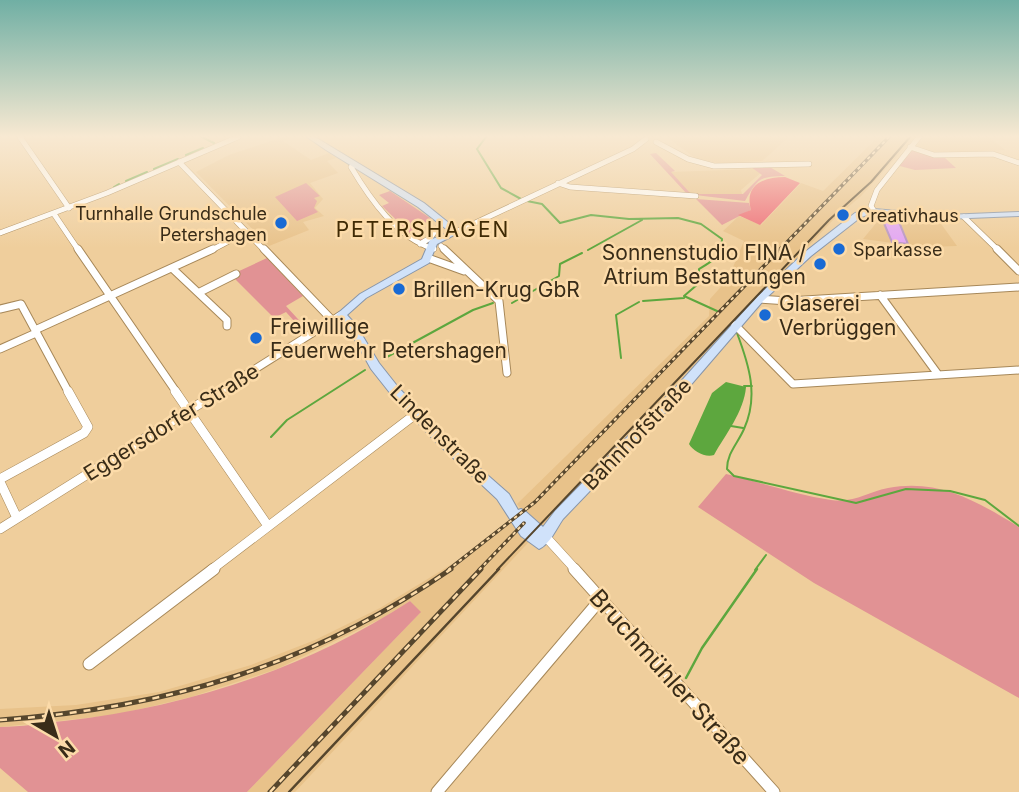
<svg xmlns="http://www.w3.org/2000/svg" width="1019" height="792" font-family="Inter,sans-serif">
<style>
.built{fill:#e8c28a}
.green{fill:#e19294}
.forest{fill:#ee6d77}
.water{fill:#5da73e}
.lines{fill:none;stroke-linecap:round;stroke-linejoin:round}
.stream-far1{stroke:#5da73e;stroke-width:2}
.stream{stroke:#5da73e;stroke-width:2.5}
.building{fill:#e2a5f5;stroke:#b896c3;stroke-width:2}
.minor-far3-casing{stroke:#a78859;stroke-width:6}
.minor-far2-casing{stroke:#a78859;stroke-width:9}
.minor-far1-casing{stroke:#a78859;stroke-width:10}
.minor-casing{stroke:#a78859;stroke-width:13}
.major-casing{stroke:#8795a9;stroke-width:2}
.minor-far3{stroke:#fff;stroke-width:5}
.minor-far2{stroke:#fff;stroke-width:7}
.minor-far1{stroke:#fff;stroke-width:9}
.minor{stroke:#fff;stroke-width:11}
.major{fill:#d0e2fa;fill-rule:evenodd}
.tram-far1{stroke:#56462d;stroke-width:2}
.tram{stroke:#56462d;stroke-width:2.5}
.rail-far1-casing{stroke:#56462d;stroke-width:3.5}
.rail-casing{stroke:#56462d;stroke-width:5}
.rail-far1{stroke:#fcdba9;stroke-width:2;stroke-dasharray:3.5;stroke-linecap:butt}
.rail{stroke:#fcdba9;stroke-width:2.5;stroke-dasharray:7;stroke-linecap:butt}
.poi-dot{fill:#196ad4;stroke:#fcdba9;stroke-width:2.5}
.labels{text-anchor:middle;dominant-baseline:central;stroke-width:5;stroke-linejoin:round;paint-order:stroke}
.far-poi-label{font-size:18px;fill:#392c18;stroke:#fcdba9;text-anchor:start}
.far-quarter-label{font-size:21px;letter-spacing:2px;fill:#3f2a04;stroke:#fcdba9}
.poi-label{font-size:21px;fill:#392c18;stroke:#fcdba9;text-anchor:start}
.street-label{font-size:21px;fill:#392c18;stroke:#fcdba9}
.near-street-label{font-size:24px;fill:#392c18;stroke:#fcdba9}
</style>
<rect width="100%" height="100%" fill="#efce9c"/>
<!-- built -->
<path class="built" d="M283 137H292L283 141 311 160 329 153 336 158 327 161 338 173 310 183 323 199 315 208 324 216 303 222 309 230 269 246 196 172 229 155Z
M667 137H787L788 138 762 161 717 163 695 158Z
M878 137H915L861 196 833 220 803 252 805 254 754 301 295 792H247L420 613 410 601 383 618 277 669 191 697 115 715 0 727V709L76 705 159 692 251 665 315 640 380 608 457 561 522 510 517 504 709 316 710 299 728 279 744 241 723 231 739 216 761 225 801 183 823 191Z
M989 137 1005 150 933 153 914 146 921 138Z
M757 169 763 171 741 190 743 198 691 194 670 172Z
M882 216 939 221 957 246 923 247 863 239Z"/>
<!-- green -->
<path class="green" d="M909 149 945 158 956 168 915 170 896 165Z
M656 153 675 171 671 172 691 194H743L762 175 751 167 768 166 785 176C757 176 757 181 745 201L687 194 650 154Z
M306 183 320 196 314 198 317 201 314 208 318 212 297 221 275 197Z
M390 191 433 220 429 228 425 227 429 225 425 222 415 227 423 231 412 233 425 240 419 242 382 206 389 203 379 195Z
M696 199 749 203 751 210 722 225Z
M267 258 303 296 286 306 308 330 304 332 286 312 274 318 233 277 237 272Z
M726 474C760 482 796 495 831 500 856 503 867 492 888 488 939 478 978 502 1019 527V698L814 583 698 507Z
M410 601 421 612 247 792H28L0 768V727C21 727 43 723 64 721 185 708 308 668 410 601Z"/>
<!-- forest -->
<path class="forest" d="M785 177 800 183 760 225 738 215 751 210C744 185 763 177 785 177Z"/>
<!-- water -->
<path class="water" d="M726 382 746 387C744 412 725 435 714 455 705 458 693 451 689 444L712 393Z"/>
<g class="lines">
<!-- stream-far1 -->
<path class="stream-far1" d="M202 137 214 143
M486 137 477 149 501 188 521 199
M186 155 203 148
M154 169 178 159
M126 181 147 172
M114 187 119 184
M527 201 542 204 560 223 591 215 629 219 678 218 701 224 722 239C722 256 713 261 699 269L698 284 684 296 717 311
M588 250 642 220
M643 301 684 298
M512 303 559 276 560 264 582 253
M737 333C749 365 759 396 744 429 738 443 727 453 727 469L734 476 856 503 906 489 950 491 985 500 1019 526
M385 358 473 310 493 303
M621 358 616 315 639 302
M744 386H752
M731 426 743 428
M271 437 287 420 365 370
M755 570 766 555"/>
<!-- stream -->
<path class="stream" d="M686 678 702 648 757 569"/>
</g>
<!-- building -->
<path class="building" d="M883 221 899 222 908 244 892 242Z"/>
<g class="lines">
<!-- minor-far3 casing -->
<g class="minor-far3-casing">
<path id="minor-far3" d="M20 137 69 208
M656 142 688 159 714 166 809 164
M910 147 934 155 993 154 1019 163
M179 162 265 251
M354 165 351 167C370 199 397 238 434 249
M558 183 570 187 696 196
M874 211 871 206 877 190 919 137
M54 214 79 251
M964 217 999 251
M456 232 633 149 646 139
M0 233 107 193 238 137
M420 244 430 238 439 226
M441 246 446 251
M210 251 246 232"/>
</g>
<!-- minor-far2 casing -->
<g class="minor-far2-casing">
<path id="minor-far2" d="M78 249 177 393
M264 249 333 321
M444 249 499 301 507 373
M997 249 1019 271
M428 258 464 271
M173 269 227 320V326
M200 292 236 274
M880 295 937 373
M760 299 788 301 1019 287
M0 309 21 304 69 393
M735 325 793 384 1019 370
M35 330 213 249
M0 349 36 333
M217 393 341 315"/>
</g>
<!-- minor-far1 casing -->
<g class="minor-far1-casing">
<path id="minor-far1" d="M175 391 268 526
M0 479 84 433 88 427 68 391
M0 482 17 518
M0 529 220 391
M545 536 576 570
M211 570 417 413"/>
</g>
<!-- minor casing -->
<g class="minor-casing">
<path id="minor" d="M574 569 774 792
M89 664 214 569
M437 792 600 600"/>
</g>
<!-- major casing -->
<g class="major-casing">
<path id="major" d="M307 137H315L424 203 460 232 437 244 429 263 366 298 347 315 356 325 379 363 398 387 443 436 509 494 518 510 521 509 525 511 543 527 555 511 675 388 757 297 805 252 855 213 874 209 945 215 1019 212V216L945 219 874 213 861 217 811 256 763 301 683 394 563 519C556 529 550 544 539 549L521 536 497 499 436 442 390 393 371 369 349 329 336 315 360 294 422 259 430 240 450 232 418 207 326 150Z"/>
</g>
<!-- minor-far3 -->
<use href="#minor-far3" class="minor-far3"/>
<!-- minor-far2 -->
<use href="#minor-far2" class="minor-far2"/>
<!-- minor-far1 -->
<use href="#minor-far1" class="minor-far1"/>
<!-- minor -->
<use href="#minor" class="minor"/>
<!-- major -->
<use href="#major" class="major"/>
<!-- tram-far1 -->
<path class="tram-far1" d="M497 570 829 220 871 182 910 137"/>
<!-- tram -->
<path class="tram" d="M289 792 499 569"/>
<!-- rail-far1 casing -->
<g class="rail-far1-casing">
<path id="rail-far1" d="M448 570 535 502 889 137
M479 570 524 523"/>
</g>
<!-- rail casing -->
<g class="rail-casing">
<path id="rail" d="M0 720C167 708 312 665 451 569
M270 792 481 569"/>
</g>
<!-- rail-far1 -->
<use href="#rail-far1" class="rail-far1"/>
<!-- rail -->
<use href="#rail" class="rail"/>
</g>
<!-- sky -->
<linearGradient id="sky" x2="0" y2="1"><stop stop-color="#70afa4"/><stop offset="0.55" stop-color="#f8e9d2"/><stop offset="1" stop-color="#f8e9d2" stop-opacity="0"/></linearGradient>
<rect width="1019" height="248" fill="url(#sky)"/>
<!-- markers -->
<g class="poi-dot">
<circle cx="843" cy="215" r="7"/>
<circle cx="281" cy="223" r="7"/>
<circle cx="839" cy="249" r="7"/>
<circle cx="820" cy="264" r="7"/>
<circle cx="399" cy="289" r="7"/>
<circle cx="765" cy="315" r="7"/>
<circle cx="256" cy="338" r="7"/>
</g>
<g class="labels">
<!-- far-poi labels -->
<g class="far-poi-label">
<text x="267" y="213" text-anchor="end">Turnhalle Grundschule<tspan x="267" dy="21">Petershagen</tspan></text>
<text x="857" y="215">Creativhaus</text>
<text x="853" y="249">Sparkasse</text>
</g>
<!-- far-quarter labels -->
<g class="far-quarter-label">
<text x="423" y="229">PETERSHAGEN</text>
</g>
<!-- poi labels -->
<g class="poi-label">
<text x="806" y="252" text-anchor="end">Sonnenstudio FINA /<tspan x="806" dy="24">Atrium Bestattungen</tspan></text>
<text x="413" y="289">Brillen-Krug GbR</text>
<text x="779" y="303">Glaserei<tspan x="779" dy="24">Verbrüggen</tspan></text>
<text x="270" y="326">Freiwillige<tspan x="270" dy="24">Feuerwehr Petershagen</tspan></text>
</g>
<!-- street labels -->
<g class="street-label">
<text transform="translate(171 422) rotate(-32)">Eggersdorfer Straße</text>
<text transform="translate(440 434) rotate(45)">Lindenstraße</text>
<text transform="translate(637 434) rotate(-46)">Bahnhofstraße</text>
</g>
<!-- near-street labels -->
<g class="near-street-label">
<text transform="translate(670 677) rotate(48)">Bruchmühler Straße</text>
</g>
</g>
<!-- north arrow -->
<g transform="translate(56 736) rotate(141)" stroke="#fcdba9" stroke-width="5" paint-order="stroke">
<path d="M0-5L12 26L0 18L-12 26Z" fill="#392c18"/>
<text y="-10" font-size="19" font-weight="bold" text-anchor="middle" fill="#392c18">N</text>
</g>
</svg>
